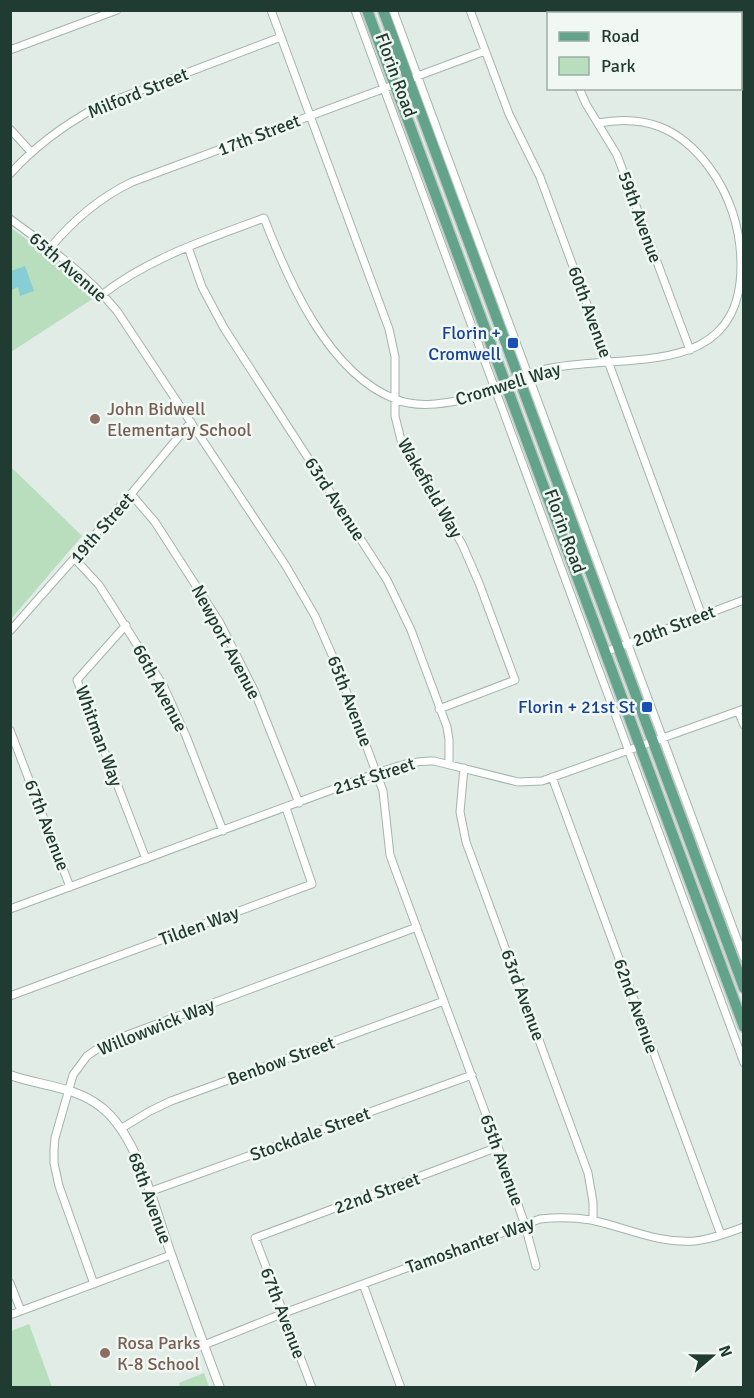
<svg xmlns="http://www.w3.org/2000/svg" width="754" height="1398" font-family="Signika,sans-serif">
<style>
.green{fill:#b8debe}
.water{fill:#86ced3}
.lines{fill:none;stroke-linecap:round;stroke-linejoin:round}
.minor-casing{stroke:#a3b4ac;stroke-width:9}
.tertiary-casing{stroke:#a3b4ac;stroke-width:10}
.primary-casing{stroke:#c1c8c6;stroke-width:13}
.minor{stroke:#fff;stroke-width:7}
.tertiary{stroke:#fff;stroke-width:8}
.primary{stroke:#63a38c;stroke-width:10}
.transit-dot{fill:#1a4fb4;stroke:#f1f8f4;stroke-width:2}
.education-dot{fill:#8d6e63;stroke:#f1f8f4;stroke-width:2}
.labels{text-anchor:middle;dominant-baseline:central;stroke-width:5;stroke-linejoin:round;paint-order:stroke}
.street-label{font-size:18px;fill:#203c32;stroke:#f1f8f4}
.transit-label{font-size:18px;fill:#164399;stroke:#f1f8f4;text-anchor:end}
.education-label{font-size:18px;fill:#785e54;stroke:#f1f8f4;text-anchor:start}
</style>
<rect width="100%" height="100%" fill="#e0ece5"/>
<!-- green -->
<path class="green" d="M11 228C40 250 72 269 97 296L11 352Z
M11 467 82 536 11 619Z
M29 1324 52 1387H11V1331Z
M204 1373 209 1387H180L179 1383Z"/>
<!-- water -->
<path class="water" d="M25 266 34 291 20 296 18 287 11 290V271Z"/>
<g class="lines">
<!-- minor casing -->
<g class="minor-casing">
<path id="minor" d="M271 10 389 329 395 357V416L401 440 462 544 479 583 515 680 439 709
M355 10 744 1063
M393 10 744 958
M470 10 509 114 540 177 702 616
M550 10 551 14
M10 50 117 10
M579 88 586 104 617 155 690 350
M10 129 31 152
M10 174C35 146 64 125 97 107L281 37
M10 219C49 247 87 275 117 311L286 566 315 616 336 664 383 791 390 855 395 869 498 1147 525 1225 536 1266
M188 247 202 287 224 328 387 580 411 630 447 727 449 740V764
M50 248C74 219 99 198 132 182L485 51
M103 294C151 257 208 239 264 218 288 280 328 373 395 399 416 408 441 404 462 400 493 388 525 372 557 367 634 354 741 377 741 265 741 230 730 195 709 167 680 128 645 114 598 123
M131 494 155 522 220 623 254 690 299 803
M75 559 99 585 164 687 186 736 223 831
M126 625 77 680 146 859
M10 631 131 494 191 422
M605 652 744 600
M738 711 744 725
M10 730 70 887
M464 768 460 812 466 842 588 1173 593 1202V1220
M552 777 721 1235
M10 909 377 773C396 767 414 760 434 761L518 782 542 781 744 709
M10 996 312 884 286 808
M122 1128 150 1111 171 1101 444 1001
M149 1192 472 1075
M10 1283 21 1311
M94 1284 59 1186 54 1163V1150L55 1138 73 1075 87 1056 106 1043 417 927
M363 1284 401 1388
M10 1315 171 1255
M204 1345 284 1313 540 1219C557 1217 573 1217 591 1220 625 1227 658 1244 695 1241 712 1239 728 1233 744 1227
M312 1388 255 1238 498 1147"/>
</g>
<!-- tertiary casing -->
<g class="tertiary-casing">
<path id="tertiary" d="M10 1075C40 1086 75 1086 101 1107 138 1135 155 1210 171 1254 187 1299 203 1343 220 1388"/>
</g>
<!-- primary casing -->
<g class="primary-casing">
<path id="primary" d="M367 10 744 1027
M383 10 744 988"/>
</g>
<!-- minor -->
<use href="#minor" class="minor"/>
<!-- tertiary -->
<use href="#tertiary" class="tertiary"/>
<!-- primary -->
<use href="#primary" class="primary"/>
</g>
<!-- markers -->
<g class="transit-dot">
<rect x="507" y="337" width="12" height="12" rx="3"/>
<rect x="641" y="701" width="12" height="12" rx="3"/>
</g>
<g class="education-dot">
<circle cx="95" cy="419" r="6"/>
<circle cx="105" cy="1353" r="6"/>
</g>
<g class="labels">
<!-- street labels -->
<g class="street-label">
<text transform="translate(396 75) rotate(70)">Florin Road</text>
<text transform="translate(138 93) rotate(-22)">Milford Street</text>
<text transform="translate(259 135) rotate(-21)">17th Street</text>
<text transform="translate(640 217) rotate(70)">59th Avenue</text>
<text transform="translate(68 267) rotate(41)">65th Avenue</text>
<text transform="translate(590 312) rotate(70)">60th Avenue</text>
<text transform="translate(508 384) rotate(-17)">Cromwell Way</text>
<text transform="translate(430 488) rotate(60)">Wakefield Way</text>
<text transform="translate(335 499) rotate(57)">63rd Avenue</text>
<text transform="translate(102 528) rotate(-49)">19th Street</text>
<text transform="translate(565 531) rotate(70)">Florin Road</text>
<text transform="translate(674 626) rotate(-21)">20th Street</text>
<text transform="translate(226 642) rotate(62)">Newport Avenue</text>
<text transform="translate(160 688) rotate(62)">66th Avenue</text>
<text transform="translate(350 701) rotate(69)">65th Avenue</text>
<text transform="translate(99 736) rotate(70)">Whitman Way</text>
<text transform="translate(374 776) rotate(-18)">21st Street</text>
<text transform="translate(47 825) rotate(69)">67th Avenue</text>
<text transform="translate(199 926) rotate(-20)">Tilden Way</text>
<text transform="translate(523 995) rotate(70)">63rd Avenue</text>
<text transform="translate(636 1006) rotate(70)">62nd Avenue</text>
<text transform="translate(156 1027) rotate(-22)">Willowwick Way</text>
<text transform="translate(281 1061) rotate(-20)">Benbow Street</text>
<text transform="translate(310 1134) rotate(-20)">Stockdale Street</text>
<text transform="translate(502 1160) rotate(70)">65th Avenue</text>
<text transform="translate(377 1193) rotate(-20)">22nd Street</text>
<text transform="translate(150 1198) rotate(70)">68th Avenue</text>
<text transform="translate(470 1245) rotate(-20)">Tamoshanter Way</text>
<text transform="translate(283 1313) rotate(69)">67th Avenue</text>
</g>
<!-- transit labels -->
<g class="transit-label">
<text x="501" y="333">Florin +<tspan x="501" dy="21">Cromwell</tspan></text>
<text x="635" y="707">Florin + 21st St</text>
</g>
<!-- education labels -->
<g class="education-label">
<text x="107" y="409">John Bidwell<tspan x="107" dy="21">Elementary School</tspan></text>
<text x="117" y="1343">Rosa Parks<tspan x="117" dy="21">K-8 School</tspan></text>
</g>
</g>
<!-- border -->
<rect width="754" height="1398" fill="none" stroke="#203c32" stroke-width="24"/>
<!-- legend -->
<rect x="547" y="12" width="195" height="78" fill="#f1f8f4" stroke="#9dada6" stroke-width="1.5"/>
<rect x="559" y="32" width="30" height="9" fill="#63a38c" stroke="#9dada6" stroke-width="1.5"/>
<text x="601" y="42" font-size="18" fill="#203c32">Road</text>
<rect x="559" y="57" width="30" height="18" fill="#b8debe" stroke="#9dada6" stroke-width="1.5"/>
<text x="601" y="72" font-size="18" fill="#203c32">Park</text>
<!-- north arrow -->
<g transform="translate(712 1356) rotate(70)" stroke="#f1f8f4" stroke-width="4.5" paint-order="stroke">
<path d="M0-4.5L10 22L0 15L-10 22Z" fill="#203c32"/>
<text y="-9" font-size="16" font-weight="bold" text-anchor="middle" fill="#203c32">N</text>
</g>
</svg>
